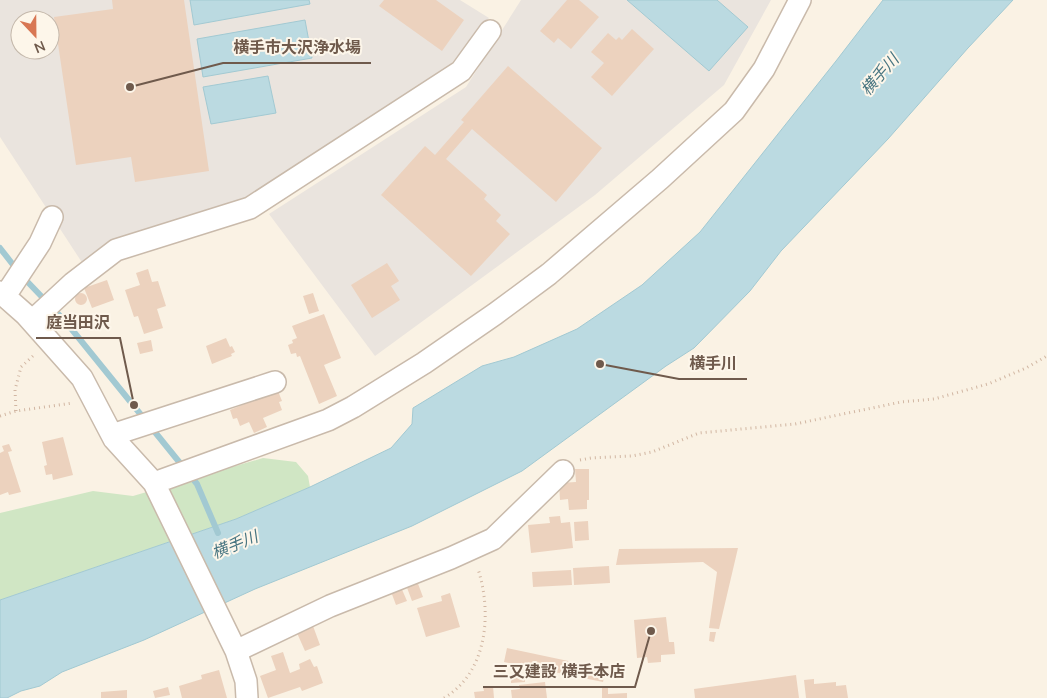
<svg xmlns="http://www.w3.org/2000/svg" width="1047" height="698" font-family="'Nunito Sans','Noto Sans JP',sans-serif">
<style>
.industrial{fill:#eae4de;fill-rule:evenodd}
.green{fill:#d0e6c4}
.water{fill:#bbdae1;stroke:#a2c9d2}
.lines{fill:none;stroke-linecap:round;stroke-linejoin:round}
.stream{stroke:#a2c9d2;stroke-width:6}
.building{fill:#ecd2be}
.minor-casing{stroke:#c9baab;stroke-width:24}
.path{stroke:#d1b6a2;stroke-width:3;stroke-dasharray:1 4;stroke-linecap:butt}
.minor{stroke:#fff;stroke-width:21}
.labels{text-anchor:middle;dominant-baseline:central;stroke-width:4;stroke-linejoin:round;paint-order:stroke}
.water-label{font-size:16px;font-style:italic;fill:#487581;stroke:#fdf6ea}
.leader{fill:none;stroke:#6f5a4c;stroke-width:2}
.callout-dot{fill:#6f5a4c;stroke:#fdf6ea;stroke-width:2}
.callout-label{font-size:16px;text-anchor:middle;font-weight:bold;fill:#6f5a4c;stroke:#fdf6ea;stroke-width:4;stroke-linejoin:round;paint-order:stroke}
</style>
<rect width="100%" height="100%" fill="#faf2e4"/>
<!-- industrial -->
<path class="industrial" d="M0 0H460L489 18 451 64 247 200 83 264 0 137ZM20 20H50V50H20Z
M521 0H771L724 85 595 195 375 356 269 214 466 87Z"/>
<!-- green -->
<path class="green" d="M263 458 296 462 308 476 310 487 236 519 0 600V513L93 491 133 496Z"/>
<!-- water -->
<path class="water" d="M190 0H309L310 4 194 25Z
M627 0H717L748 27 709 71Z
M883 0H1013L968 48 888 139 781 251 750 291 694 348 666 366 522 471 412 526 255 589 144 640 62 672 40 686 21 691 7 698H0V600L236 519 310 487 391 448 412 424 413 408 482 366 514 357 577 329 642 285 700 232 836 61Z
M305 20 312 58 203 77 197 39Z
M268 76 276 113 211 124 203 87Z"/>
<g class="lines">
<!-- stream -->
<path class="stream" d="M0 248 21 275 65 321 197 484 218 533"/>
</g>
<!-- building -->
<path class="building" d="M112 0H184L209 171 135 182 131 157 76 165 54 17 113 9Z
M384 0H436L464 20 442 51 379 6Z
M567 0H579L599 17 571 49 558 38 554 43 540 31Z
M632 29 654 49 612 96 591 77 604 63 591 52 608 33 616 40 619 37 622 40Z
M508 66 602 148 556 202 472 129 446 159 487 195 484 199 501 215 496 221 510 234 471 276 381 195 425 146 435 155 464 122 461 120Z
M387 263 399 281 391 286 400 300 372 318 351 285Z
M148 269 152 282 158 281 166 306 157 309 163 328 144 334 138 316 134 317 125 290 140 285 136 273Z
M107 280 114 300 92 308 84 288Z
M313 293 319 311 309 314 303 296Z
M75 299a6 6 0 1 1 12 0a6 6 0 1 1-12 0Z
M324 314 341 358 324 365 337 396 319 404 300 356 297 357 296 353 291 354 288 345 293 343 292 340 297 338 292 326Z
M226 338 230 347 232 346 235 352 231 354 232 356 212 364 206 346Z
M151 340 153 351 140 354 137 343Z
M278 391 282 401 279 402 282 410 263 418 267 427 254 433 249 422 240 426 237 418 233 419 230 410 249 402 248 400Z
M63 437 73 475 53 480 52 474 46 475 44 466 47 465 42 442Z
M9 444 12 451 8 452 21 492 9 495 8 492 0 495V453L4 451 2 446Z
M575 469H589V500H587V509L569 510 568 499 560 500 559 483 576 482Z
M560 516 561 523 570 522 573 548 531 553 528 525 550 523 549 517Z
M588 521 589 540 575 541 574 522Z
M738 548 719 629 709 628 717 572 703 562 616 565 619 549Z
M609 566 610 583 574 585 573 568Z
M571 570 572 585 533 587 532 572Z
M417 581 423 597 412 601 406 585Z
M400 585 407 601 396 605 390 589Z
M450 593 460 627 426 637 417 608 442 601 441 596Z
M666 617 669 642H674L675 654 661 655V662L648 663 647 657 637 658 634 620Z
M313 626 320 645 305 651 297 633Z
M710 632H716L714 642 709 641Z
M507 648 606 669 603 682 504 662Z
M283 652 290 673 300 669 299 664 310 659 314 667 317 666 323 683 302 691 300 687 268 698 260 676 276 670 271 656Z
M219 670 227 698H182L179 686 202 679 201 675Z
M796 675 799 698H695L694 689Z
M525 677V682L511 683V678Z
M814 679V684L836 682V686L846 685 848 698H806L804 680Z
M545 682 547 698H512L511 690 520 689 519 685Z
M493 686 494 698H475L474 692 484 691 483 687Z
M168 687 170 695 155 698 153 691Z
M602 687H608V694L627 693V698H602Z
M127 690V698H101V692Z"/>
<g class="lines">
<!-- minor casing -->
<g class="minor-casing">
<path id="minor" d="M0 292 26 315 82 378 114 439 154 483 236 651 246 681 247 698
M5 296 40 243 52 217
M32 321 73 283 116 250 250 208 461 71 490 31
M112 435 275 382
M154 483 328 420 353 407 424 363 495 314 549 274 660 179 734 111 764 69 800 0
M236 651 330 606 451 558 493 539 563 471"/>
</g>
<!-- path -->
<path class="path" d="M16 411 15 390 21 367 34 355
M0 416 16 411 73 403
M580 460 591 458 632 456 652 452 699 433 795 424 901 402 934 399 988 384 1026 368 1047 356
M444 698C488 672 492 612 478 569"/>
<!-- minor -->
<use href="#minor" class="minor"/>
</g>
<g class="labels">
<!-- water labels -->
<g class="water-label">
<text transform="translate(880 75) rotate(-49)">横手川</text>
<text transform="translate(235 545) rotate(-22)">横手川</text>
</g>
</g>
<!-- callouts -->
<path class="leader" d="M130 87L223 63H371M134 405L120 338H36M600 364L679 379H747M651 631L635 687H483"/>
<g class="callout-dot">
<circle cx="130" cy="87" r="5"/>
<circle cx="134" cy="405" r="5"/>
<circle cx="600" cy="364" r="5"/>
<circle cx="651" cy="631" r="5"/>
</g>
<g class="callout-label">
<text x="297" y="53">横手市大沢浄水場</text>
<text x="78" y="328">庭当田沢</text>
<text x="713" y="369">横手川</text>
<text x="559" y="677">三又建設 横手本店</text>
</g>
<!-- north arrow -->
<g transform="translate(35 35) rotate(158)"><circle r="24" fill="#fdf6ea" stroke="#c4b8ab"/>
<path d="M0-4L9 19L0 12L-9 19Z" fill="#d87754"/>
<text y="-8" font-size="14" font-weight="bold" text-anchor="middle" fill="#6f5a4c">N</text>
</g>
</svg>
